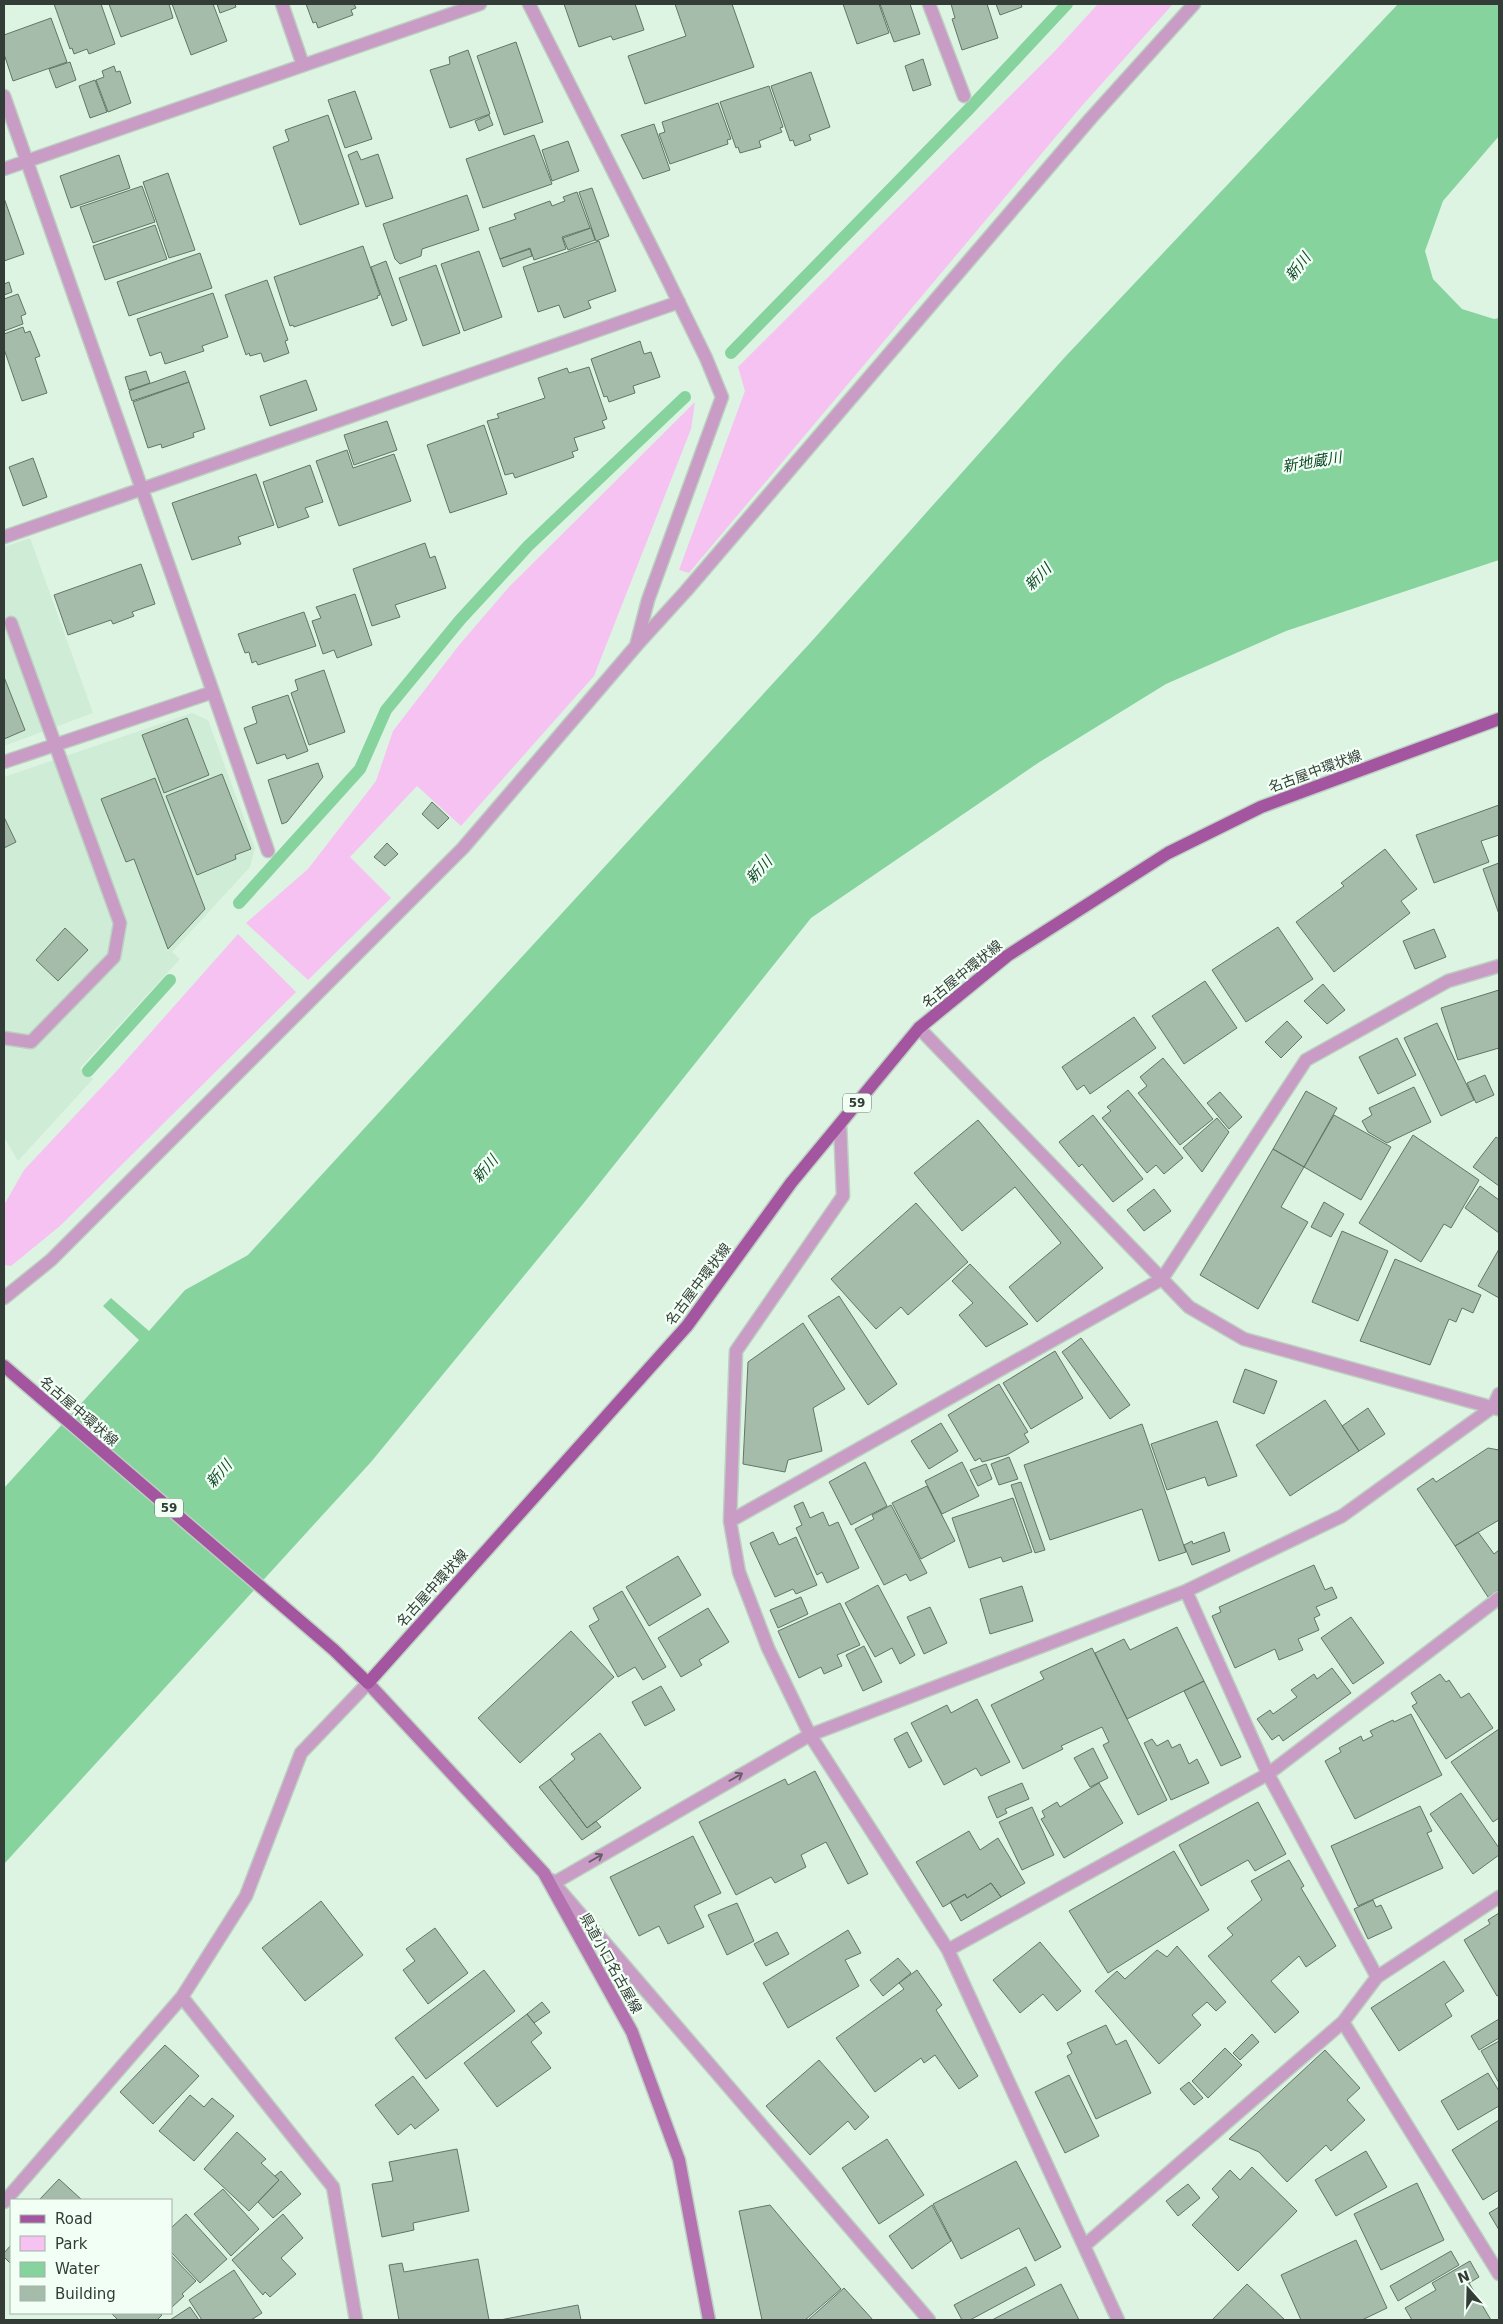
<svg xmlns="http://www.w3.org/2000/svg" width="1503" height="2324" font-family="'DejaVu Sans','Noto Sans JP',sans-serif">
<style>
.built{fill:#ceecd6}
.green{fill:#f5c2f1}
.water{fill:#86d39e}
.lines{fill:none;stroke-linecap:round;stroke-linejoin:round}
.stream{stroke:#86d39e;stroke-width:12}
.building{fill:#a6bcab;stroke:#627667}
.service-casing{stroke:#bccfc0;stroke-width:15}
.minor-casing{stroke:#bccfc0;stroke-width:15}
.tertiary-casing{stroke:#bccfc0;stroke-width:15}
.secondary-casing{stroke:#bccfc0;stroke-width:15}
.primary-casing{stroke:#bccfc0;stroke-width:15}
.service{stroke:#c89cc5;stroke-width:12}
.minor{stroke:#c89cc5;stroke-width:12}
.tertiary{stroke:#c89cc5;stroke-width:12}
.secondary{stroke:#b473b0;stroke-width:12}
.primary{stroke:#a355a0;stroke-width:12}
.oneway{stroke:#675e68}
.labels{text-anchor:middle;dominant-baseline:central;stroke-width:4.5;stroke-linejoin:round;paint-order:stroke}
.shield{fill:#f1fff5;stroke:#6c766f;stroke-width:1}
.shield-label{font-size:12px;font-weight:bold;fill:#333c36}
.street-label{font-size:14px;fill:#333c36;stroke:#f1fff5}
.water-label{font-size:15px;font-style:italic;fill:#124b29;stroke:#f1fff5}
</style>
<rect width="100%" height="100%" fill="#def4e3"/>
<!-- built -->
<path class="built" d="M30 538 93 713 4 746V547Z
M192 713 208 720 255 848 250 867 172 952 180 959 80 1068 93 1079 18 1161 4 1137V777Z"/>
<!-- green -->
<path class="green" d="M1098 4H1173L1080 108 689 573 679 570 745 391 738 367 1053 53Z
M695 402 691 429 594 676 461 826 417 786 350 857 391 898 308 980 246 923 308 869 376 781 393 731 460 644 509 587Z
M238 934 296 992 60 1226 11 1266 4 1265V1205L24 1170 114 1074Z"/>
<!-- water -->
<path class="water" d="M1398 4H1499V136L1443 201 1425 251 1433 279 1462 309 1494 319 1499 318V560L1286 631 1166 684 1038 763 811 918 583 1204 371 1462 4 1864V1488L139 1340 103 1306 111 1298 149 1331 185 1290 248 1255 811 642 1065 357Z"/>
<g class="lines">
<!-- stream -->
<path class="stream" d="M731 353 968 110 1067 4
M239 903 360 769 386 710 460 620 528 546 685 397
M88 1071 170 980"/>
</g>
<!-- building -->
<path class="building" d="M54 4H101L115 44 89 54 87 49 74 54 72 48 70 49Z
M109 4H169L173 18 121 37Z
M172 4H213L227 41 191 55Z
M217 4H235L236 7 220 13Z
M306 4H354L356 8 351 10 353 15 318 28 316 22 313 23Z
M564 4H635L644 30 613 40 611 36 579 47Z
M675 4H732L754 67 645 104 628 56 686 36Z
M843 4H879L889 33 857 44Z
M880 4H910L920 34 894 42Z
M951 4H987L998 38 962 50 952 19 955 18Z
M996 4H1021L1022 7 1000 15Z
M51 18 67 62 13 81 4 54V35Z
M516 42 543 122 504 135 477 56Z
M468 50 490 114 450 128 430 70 450 64 449 57Z
M923 59 931 85 913 91 905 66Z
M70 62 76 80 56 88 49 69Z
M114 66 116 72 120 71 131 103 108 112 96 80 104 77 102 71Z
M811 72 830 127 809 135 811 140 795 146 793 140 790 141 771 86Z
M95 80 107 112 90 118 79 86Z
M769 86 783 127 780 128 782 132 759 141 761 147 740 153 738 147 736 148 720 102Z
M355 91 372 139 345 148 328 100Z
M718 103 731 139 727 140 728 144 670 164 659 134 665 132 662 122Z
M328 115 359 204 300 225 273 147 289 141 285 130Z
M489 115 493 125 479 131 475 121Z
M654 124 670 170 643 179 621 135Z
M534 135 552 184 483 208 466 159Z
M568 141 579 171 552 181 542 150Z
M357 151 361 160 378 154 393 198 366 207 348 155Z
M119 155 130 188 71 208 60 176Z
M168 173 195 250 169 258 143 182Z
M142 186 155 222 93 243 80 207Z
M592 188 609 236 596 241 579 192Z
M577 192 590 228 562 237 566 249 534 260 530 248 500 259 489 228 516 219 514 214 550 201 552 206 565 201 563 197Z
M467 195 479 230 422 249 421 256 400 264 395 259 383 224Z
M4 198 24 254 4 261Z
M155 225 167 259 105 280 93 246Z
M591 228 595 240 568 250 563 238Z
M599 241 616 291 588 301 591 308 564 318 559 305 538 312 523 267Z
M363 246 380 295 377 296 378 298 294 327 293 325 290 326 274 277Z
M530 249 532 256 503 267 500 259Z
M479 251 502 317 464 331 441 264Z
M200 253 212 288 129 316 117 282Z
M386 261 407 320 392 326 371 267Z
M436 265 460 333 423 346 399 278Z
M267 280 288 340 285 341 289 353 264 362 261 353 250 356 249 353 246 355 225 295Z
M9 282 12 292 4 295V284Z
M213 293 228 337 202 346 204 351 165 364 161 352 150 356 137 319Z
M18 294 26 314 21 316 23 324 4 331V299Z
M23 327 25 333 30 331 40 356 35 358 47 393 22 401 4 349V334Z
M640 341 644 354 651 352 660 377 633 386 635 393 609 402 607 396 604 397 591 359Z
M589 367 607 419 602 421 605 428 574 438 578 450 572 452 574 457 515 478 513 473 505 475 487 421 499 418 497 414 545 398 538 378 567 368 569 373Z
M146 371 150 383 129 390 125 377Z
M185 371 189 382 132 401 129 391Z
M306 380 317 410 270 426 260 396Z
M189 382 205 429 193 433 194 437 162 448 161 444 148 448 133 402Z
M387 421 397 450 354 465 344 435Z
M484 425 507 494 450 513 427 445Z
M347 450 353 468 394 454 411 501 339 526 316 461Z
M33 458 47 497 23 506 9 467Z
M310 465 323 502 305 508 309 517 278 528 263 482Z
M256 474 274 525 238 537 241 544 192 560 172 503Z
M425 543 430 558 435 556 446 588 395 605 400 617 372 626 353 569Z
M141 564 155 604 132 612 134 616 113 624 111 620 68 635 54 595Z
M355 594 372 645 337 658 334 650 323 654 312 621 321 618 316 607Z
M304 612 316 646 258 665 256 661 252 663 249 652 245 653 238 634Z
M324 670 345 732 309 745 291 693 298 690 295 680Z
M4 677 25 730 4 739Z
M288 695 308 751 287 759 285 754 257 764 244 728 257 723 252 707Z
M187 718 209 775 164 793 142 735Z
M318 763 323 777 287 822 282 824 268 780Z
M222 774 251 849 235 855 236 859 197 875 166 796Z
M155 778 205 909 168 949 134 859 126 862 101 799Z
M432 802 449 818 438 829 422 814Z
M1499 805V835L1481 841 1489 862 1434 883 1416 835Z
M4 817 16 842 4 848Z
M387 843 398 854 385 866 374 857Z
M1385 849 1417 889 1401 901 1410 913 1334 972 1296 922 1344 886 1341 883Z
M1499 863V914L1483 869Z
M1278 927 1313 979 1246 1022 1212 970Z
M65 928 88 950 58 981 36 960Z
M1434 929 1446 957 1415 969 1403 941Z
M1205 981 1237 1028 1184 1064 1152 1016Z
M1323 984 1345 1010 1327 1024 1304 1001Z
M1499 990V1048L1458 1060 1441 1008Z
M1134 1017 1156 1048 1090 1094 1084 1085 1077 1090 1062 1067Z
M1287 1021 1302 1037 1281 1058 1265 1042Z
M1437 1023 1474 1100 1441 1116 1404 1038Z
M1397 1038 1416 1075 1378 1094 1359 1057Z
M1163 1058 1213 1119 1180 1145 1138 1093 1147 1086 1140 1077Z
M1485 1075 1494 1095 1476 1103 1467 1083Z
M1414 1087 1431 1122 1387 1143 1368 1132 1362 1121 1372 1115 1369 1108Z
M1128 1090 1183 1158 1164 1174 1156 1165 1147 1173 1102 1118 1111 1111 1107 1107Z
M1306 1091 1337 1108 1304 1167 1273 1149Z
M1220 1092 1242 1117 1229 1129 1207 1103Z
M1093 1115 1143 1179 1113 1202 1082 1164 1079 1167 1059 1142Z
M1334 1115 1391 1147 1361 1200 1304 1167Z
M1217 1118 1229 1132 1202 1172 1183 1148Z
M978 1120 1103 1268 1037 1322 1009 1287 1061 1243 1015 1187 962 1231 914 1173Z
M1413 1135 1479 1180 1451 1228 1444 1224 1421 1262 1359 1223Z
M1496 1137 1499 1139V1186L1473 1167Z
M1273 1149 1304 1167 1281 1207 1308 1222 1258 1309 1200 1275Z
M1480 1186 1499 1200V1233L1465 1208Z
M1154 1189 1171 1211 1144 1231 1127 1210Z
M1324 1202 1344 1214 1331 1237 1311 1227Z
M916 1203 968 1262 908 1315 901 1307 876 1329 831 1279Z
M1342 1231 1388 1251 1358 1321 1312 1302Z
M1499 1249V1298L1478 1286Z
M1395 1259 1481 1295 1473 1313 1462 1308 1456 1322 1449 1319 1430 1365 1360 1341Z
M970 1264 1028 1324 986 1347 959 1315 973 1303 952 1281Z
M839 1296 897 1384 868 1405 808 1316Z
M803 1323 845 1389 813 1408 822 1451 788 1460 785 1472 743 1464 748 1362Z
M1081 1338 1130 1405 1110 1419 1062 1352Z
M1055 1351 1083 1398 1031 1429 1003 1383Z
M1245 1369 1277 1381 1264 1414 1233 1402Z
M999 1384 1028 1432 1024 1434 1029 1442 1007 1455 982 1462 980 1458 975 1461 948 1415Z
M1325 1400 1359 1451 1290 1496 1256 1445Z
M1368 1408 1385 1434 1359 1451 1342 1426Z
M1217 1421 1237 1476 1208 1486 1205 1477 1167 1490 1151 1444Z
M941 1423 958 1451 929 1469 911 1441Z
M1142 1424 1186 1552 1159 1561 1142 1509 1050 1540 1024 1465Z
M1488 1448 1499 1450V1520L1455 1546 1417 1489 1433 1478 1436 1482Z
M1009 1457 1018 1479 999 1485 991 1464Z
M865 1462 887 1506 851 1525 829 1482Z
M962 1462 979 1496 942 1514 925 1481Z
M986 1464 992 1479 978 1486 970 1470Z
M1021 1482 1045 1550 1035 1553 1011 1485Z
M927 1486 955 1541 921 1559 892 1503Z
M1013 1498 1032 1552 1003 1562 1001 1557 969 1568 952 1518Z
M803 1502 810 1518 823 1512 829 1526 838 1522 859 1568 827 1583 822 1572 817 1575 796 1528 802 1525 794 1506Z
M891 1505 927 1573 910 1581 906 1574 884 1585 855 1529 874 1519 872 1515Z
M773 1532 779 1545 796 1537 817 1585 796 1594 793 1589 775 1597 750 1543Z
M1224 1532 1230 1551 1192 1565 1184 1545 1192 1541 1193 1544Z
M1478 1532 1494 1554 1499 1550V1590L1488 1597 1455 1546Z
M678 1556 701 1595 649 1626 626 1587Z
M1314 1565 1325 1590 1332 1587 1337 1598 1316 1607 1320 1615 1314 1618 1319 1630 1298 1639 1303 1650 1279 1660 1275 1649 1235 1668 1212 1616 1221 1612 1219 1607Z
M878 1585 915 1655 900 1664 892 1648 875 1657 845 1603Z
M1022 1586 1033 1621 990 1634 980 1599Z
M622 1591 666 1667 643 1680 635 1667 618 1677 589 1626 599 1620 593 1608Z
M801 1597 808 1614 778 1628 770 1610Z
M840 1603 860 1645 837 1655 842 1666 824 1674 821 1667 799 1678 778 1631Z
M930 1607 947 1643 924 1654 907 1617Z
M708 1608 729 1642 699 1660 702 1665 681 1677 658 1638Z
M1351 1617 1384 1663 1353 1684 1321 1638Z
M1177 1627 1204 1681 1127 1719 1095 1653 1124 1639 1130 1650Z
M571 1631 614 1677 520 1763 478 1718Z
M864 1646 882 1682 863 1691 846 1655Z
M1092 1648 1167 1800 1138 1815 1103 1745 1109 1742 1102 1727 1061 1746 1063 1749 1023 1769 991 1705 1044 1679 1040 1672Z
M1332 1668 1351 1693 1283 1741 1279 1735 1272 1740 1257 1719 1270 1710 1273 1714 1297 1697 1291 1690 1314 1674 1317 1679Z
M1440 1674 1446 1682 1449 1680 1461 1698 1469 1693 1493 1728 1446 1759 1412 1706 1417 1703 1411 1693Z
M1204 1681 1241 1757 1221 1766 1184 1691Z
M661 1686 675 1710 645 1726 632 1702Z
M977 1699 1010 1762 981 1776 976 1768 944 1785 911 1723 947 1705 951 1713Z
M1411 1714 1442 1775 1355 1819 1325 1761 1341 1752 1339 1748 1361 1736 1363 1741 1373 1736 1370 1731 1393 1720 1394 1722Z
M1499 1729V1818L1493 1822 1451 1762Z
M907 1732 922 1761 909 1768 894 1739Z
M600 1733 641 1788 587 1828 550 1779 575 1759 571 1754Z
M1152 1739 1157 1746 1168 1740 1172 1748 1180 1744 1189 1764 1197 1759 1209 1783 1171 1800 1144 1743Z
M1093 1748 1108 1778 1090 1787 1074 1758Z
M815 1771 868 1874 848 1884 826 1842 801 1855 806 1867 775 1883 771 1877 736 1895 699 1822 785 1779 788 1785Z
M550 1779 587 1828 596 1821 601 1827 582 1840 539 1787Z
M1022 1783 1029 1799 1005 1809 1007 1813 997 1818 988 1797Z
M1099 1783 1123 1823 1064 1858 1041 1819 1045 1817 1042 1811 1057 1802 1060 1807Z
M1461 1793 1499 1848V1855L1473 1874 1430 1814Z
M1258 1802 1286 1854 1255 1871 1248 1860 1201 1886 1179 1845Z
M1420 1806 1432 1831 1427 1833 1443 1868 1358 1906 1331 1846Z
M1032 1807 1054 1855 1022 1870 999 1822Z
M969 1831 980 1850 998 1838 1025 1883 1001 1897 991 1883 967 1898 965 1894 943 1907 916 1862Z
M693 1836 721 1893 694 1906 704 1927 668 1944 659 1926 639 1936 610 1877Z
M1174 1851 1209 1910 1108 1973 1069 1911Z
M1289 1860 1304 1886 1301 1888 1336 1946 1306 1967 1299 1956 1271 1981 1299 2012 1275 2033 1208 1956 1233 1935 1227 1928 1262 1900 1251 1881Z
M991 1883 1001 1897 961 1921 950 1902 965 1894 967 1898Z
M1373 1900 1376 1907 1381 1905 1392 1928 1368 1939 1354 1909Z
M321 1901 363 1955 305 2001 262 1948Z
M737 1903 754 1941 727 1955 708 1915Z
M1499 1913V1995L1497 1996 1464 1940 1490 1924 1488 1920Z
M435 1928 468 1973 428 2004 403 1970 415 1961 406 1949Z
M848 1930 861 1953 845 1960 859 1986 788 2028 763 1983Z
M777 1932 789 1954 766 1966 754 1944Z
M1040 1942 1081 1991 1057 2011 1043 1994 1020 2013 993 1980Z
M1177 1946 1226 2002 1216 2011 1207 2002 1192 2015 1201 2025 1159 2064 1095 1991 1117 1971 1125 1979 1157 1950 1167 1957Z
M898 1958 911 1973 883 1996 870 1980Z
M1444 1961 1464 1991 1445 2004 1452 2016 1399 2051 1371 2008Z
M484 1970 515 2011 426 2079 395 2038Z
M917 1970 942 2005 936 2010 978 2076 959 2089 935 2055 924 2063 921 2058 875 2092 836 2038 904 1989 899 1983Z
M542 2002 550 2012 534 2023 527 2014Z
M527 2014 542 2033 531 2042 551 2068 497 2107 464 2063Z
M1499 2019V2038L1479 2050 1471 2036Z
M1106 2025 1116 2045 1126 2040 1151 2093 1096 2119 1067 2056 1072 2053 1067 2043Z
M1252 2034 1259 2042 1240 2060 1233 2053Z
M1499 2041V2083L1481 2051Z
M165 2045 199 2076 153 2124 120 2092Z
M1225 2048 1242 2065 1208 2098 1192 2081Z
M1325 2050 1360 2088 1347 2100 1365 2120 1331 2151 1326 2145 1287 2182 1259 2152 1229 2139Z
M819 2060 869 2117 855 2130 848 2121 810 2155 766 2106Z
M1488 2073 1499 2091V2106L1458 2130 1441 2101Z
M1069 2075 1099 2136 1065 2153 1035 2092Z
M413 2076 439 2110 415 2129 411 2124 398 2135 375 2105Z
M1189 2082 1203 2098 1194 2105 1180 2089Z
M190 2095 204 2107 212 2098 234 2116 194 2161 159 2131Z
M1499 2120V2190L1483 2200 1452 2150Z
M237 2132 266 2159 261 2163 279 2180 249 2211 204 2169Z
M887 2139 924 2195 879 2224 842 2168Z
M457 2149 469 2211 413 2223 414 2230 382 2237 372 2184 393 2181 389 2162Z
M1366 2151 1387 2187 1336 2216 1315 2180Z
M1016 2161 1061 2247 1035 2261 1019 2228 961 2259 933 2204Z
M1252 2167 1297 2211 1238 2271 1192 2225 1219 2197 1212 2189 1230 2170 1240 2180Z
M281 2171 301 2194 273 2218 258 2202 279 2180 275 2176Z
M59 2179 82 2200H39Z
M1417 2183 1444 2240 1381 2270 1354 2214Z
M1188 2184 1200 2198 1178 2216 1166 2201Z
M223 2189 259 2229 231 2256 194 2214Z
M770 2205 841 2289 805 2320H762L739 2211Z
M932 2205 951 2241 912 2269 889 2236Z
M1499 2207V2230L1489 2213Z
M186 2214 227 2259 200 2283 171 2252V2228Z
M283 2214 303 2238 281 2258 296 2274 270 2297 265 2292 263 2295 232 2260Z
M1356 2240 1387 2308 1362 2320H1301L1281 2275Z
M11 2245V2264L4 2257V2253Z
M1451 2251 1459 2265 1398 2301 1390 2286Z
M171 2255 196 2281 182 2294 184 2296 171 2308Z
M478 2259 489 2320H399L389 2265 402 2263 404 2272Z
M1470 2261 1479 2277 1469 2283 1491 2320H1412L1405 2308 1436 2290 1432 2283Z
M1026 2267 1035 2285 970 2320H962L954 2305Z
M234 2270 262 2313 251 2320H202L189 2300Z
M1061 2284 1079 2320H992Z
M1247 2284 1285 2320H1212Z
M844 2288 873 2320H808Z
M578 2305 581 2320H500Z
M190 2307 199 2320H170Z
M111 2313H159L162 2315 157 2320H118Z"/>
<g class="lines">
<!-- service casing -->
<g class="service-casing">
<path id="service" d="M636 646 686 591 1091 118 1194 4
M4 1038 31 1042 114 957 120 923 11 623"/>
</g>
<!-- minor casing -->
<g class="minor-casing">
<path id="minor" d="M282 4 303 65
M929 4 964 96
M4 96 213 692 4 762
M4 169 480 4
M4 537 679 302
M213 692 268 851
M919 1028 1189 1307 1244 1339 1498 1409
M840 1124 843 1196 736 1351 730 1521 739 1572 768 1648 810 1735 948 1950 1118 2320
M4 1298 51 1260 463 848 636 646 648 600 722 397 706 358 661 266 529 4
M730 1521 1162 1279 1306 1060 1448 981 1499 966
M1186 1591 1268 1774 1377 1977
M554 1883 810 1735 1186 1591 1342 1516 1493 1407 1499 1394
M948 1950 1268 1774 1499 1598
M182 1997 333 2187 356 2320
M1343 2022 1499 2274
M4 2202 182 1997 246 1896 301 1753 368 1683
M1084 2246 1343 2022 1377 1977 1499 1897"/>
</g>
<!-- tertiary casing -->
<g class="tertiary-casing">
<path id="tertiary" d="M551 1880 929 2320"/>
</g>
<!-- secondary casing -->
<g class="secondary-casing">
<path id="secondary" d="M368 1683 544 1873 632 2032 679 2160 709 2320"/>
</g>
<!-- primary casing -->
<g class="primary-casing">
<path id="primary" d="M4 1366 334 1650 368 1683 687 1326 791 1183 919 1028 1007 956 1168 853 1261 807 1499 719"/>
</g>
<!-- service -->
<use href="#service" class="service"/>
<!-- minor -->
<use href="#minor" class="minor"/>
<!-- tertiary -->
<use href="#tertiary" class="tertiary"/>
<!-- secondary -->
<use href="#secondary" class="secondary"/>
<!-- primary -->
<use href="#primary" class="primary"/>
</g>
<!-- one-way arrows -->
<defs><path id="oneway-shaft" d="M-6 0H5M1.5-3L5.5 0L1.5 3" fill="none" stroke-width="1.6" stroke-linecap="round" stroke-linejoin="round" transform="scale(1.25)"/></defs>
<g class="oneway">
<use href="#oneway-shaft" transform="translate(736 1777) rotate(-30)"/>
<use href="#oneway-shaft" transform="translate(596 1858) rotate(-30)"/>
</g>
<g class="labels">
<!-- shield labels -->
<g class="shield">
<rect x="843" y="1093.5" width="28" height="19" rx="4"/>
<rect x="155" y="1498.5" width="28" height="19" rx="4"/>
</g>
<g class="shield-label">
<text x="857" y="1103">59</text>
<text x="169" y="1508">59</text>
</g>
<!-- street labels -->
<g class="street-label">
<text transform="translate(1315 771) rotate(-20)">名古屋中環状線</text>
<text transform="translate(962 974) rotate(-39)">名古屋中環状線</text>
<text transform="translate(698 1284) rotate(-53)">名古屋中環状線</text>
<text transform="translate(79 1411) rotate(41)">名古屋中環状線</text>
<text transform="translate(432 1588) rotate(-48)">名古屋中環状線</text>
<text transform="translate(611 1963) rotate(61)">県道小口名古屋線</text>
</g>
<!-- water labels -->
<g class="water-label">
<text transform="translate(1298 267) rotate(-52)">新川</text>
<text transform="translate(1312 462) rotate(-9)">新地蔵川</text>
<text transform="translate(1038 577) rotate(-45)">新川</text>
<text transform="translate(759 870) rotate(-47)">新川</text>
<text transform="translate(485 1169) rotate(-49)">新川</text>
<text transform="translate(219 1474) rotate(-49)">新川</text>
</g>
</g>
<!-- border -->
<rect width="1503" height="2324" fill="none" stroke="#333c36" stroke-width="10"/>
<!-- legend -->
<rect x="10" y="2199" width="162" height="115" fill="#f1fff5" stroke="#a5b1a9"/>
<rect x="20" y="2215" width="25" height="8" fill="#a355a0" stroke="#a5b1a9"/>
<text x="55" y="2224" font-size="15" fill="#333c36">Road</text>
<rect x="20" y="2236" width="25" height="15" fill="#f5c2f1" stroke="#a5b1a9"/>
<text x="55" y="2249" font-size="15" fill="#333c36">Park</text>
<rect x="20" y="2262" width="25" height="15" fill="#86d39e" stroke="#a5b1a9"/>
<text x="55" y="2274" font-size="15" fill="#333c36">Water</text>
<rect x="20" y="2286" width="25" height="15" fill="#a6bcab" stroke="#a5b1a9"/>
<text x="55" y="2299" font-size="15" fill="#333c36">Building</text>
<!-- north arrow -->
<g transform="translate(1468 2289) rotate(340)" stroke="#f1fff5" stroke-width="4" paint-order="stroke">
<path d="M0-4L9 19L0 12L-9 19Z" fill="#333c36"/>
<text y="-8" font-size="14" font-weight="bold" text-anchor="middle" fill="#333c36">N</text>
</g>
</svg>
